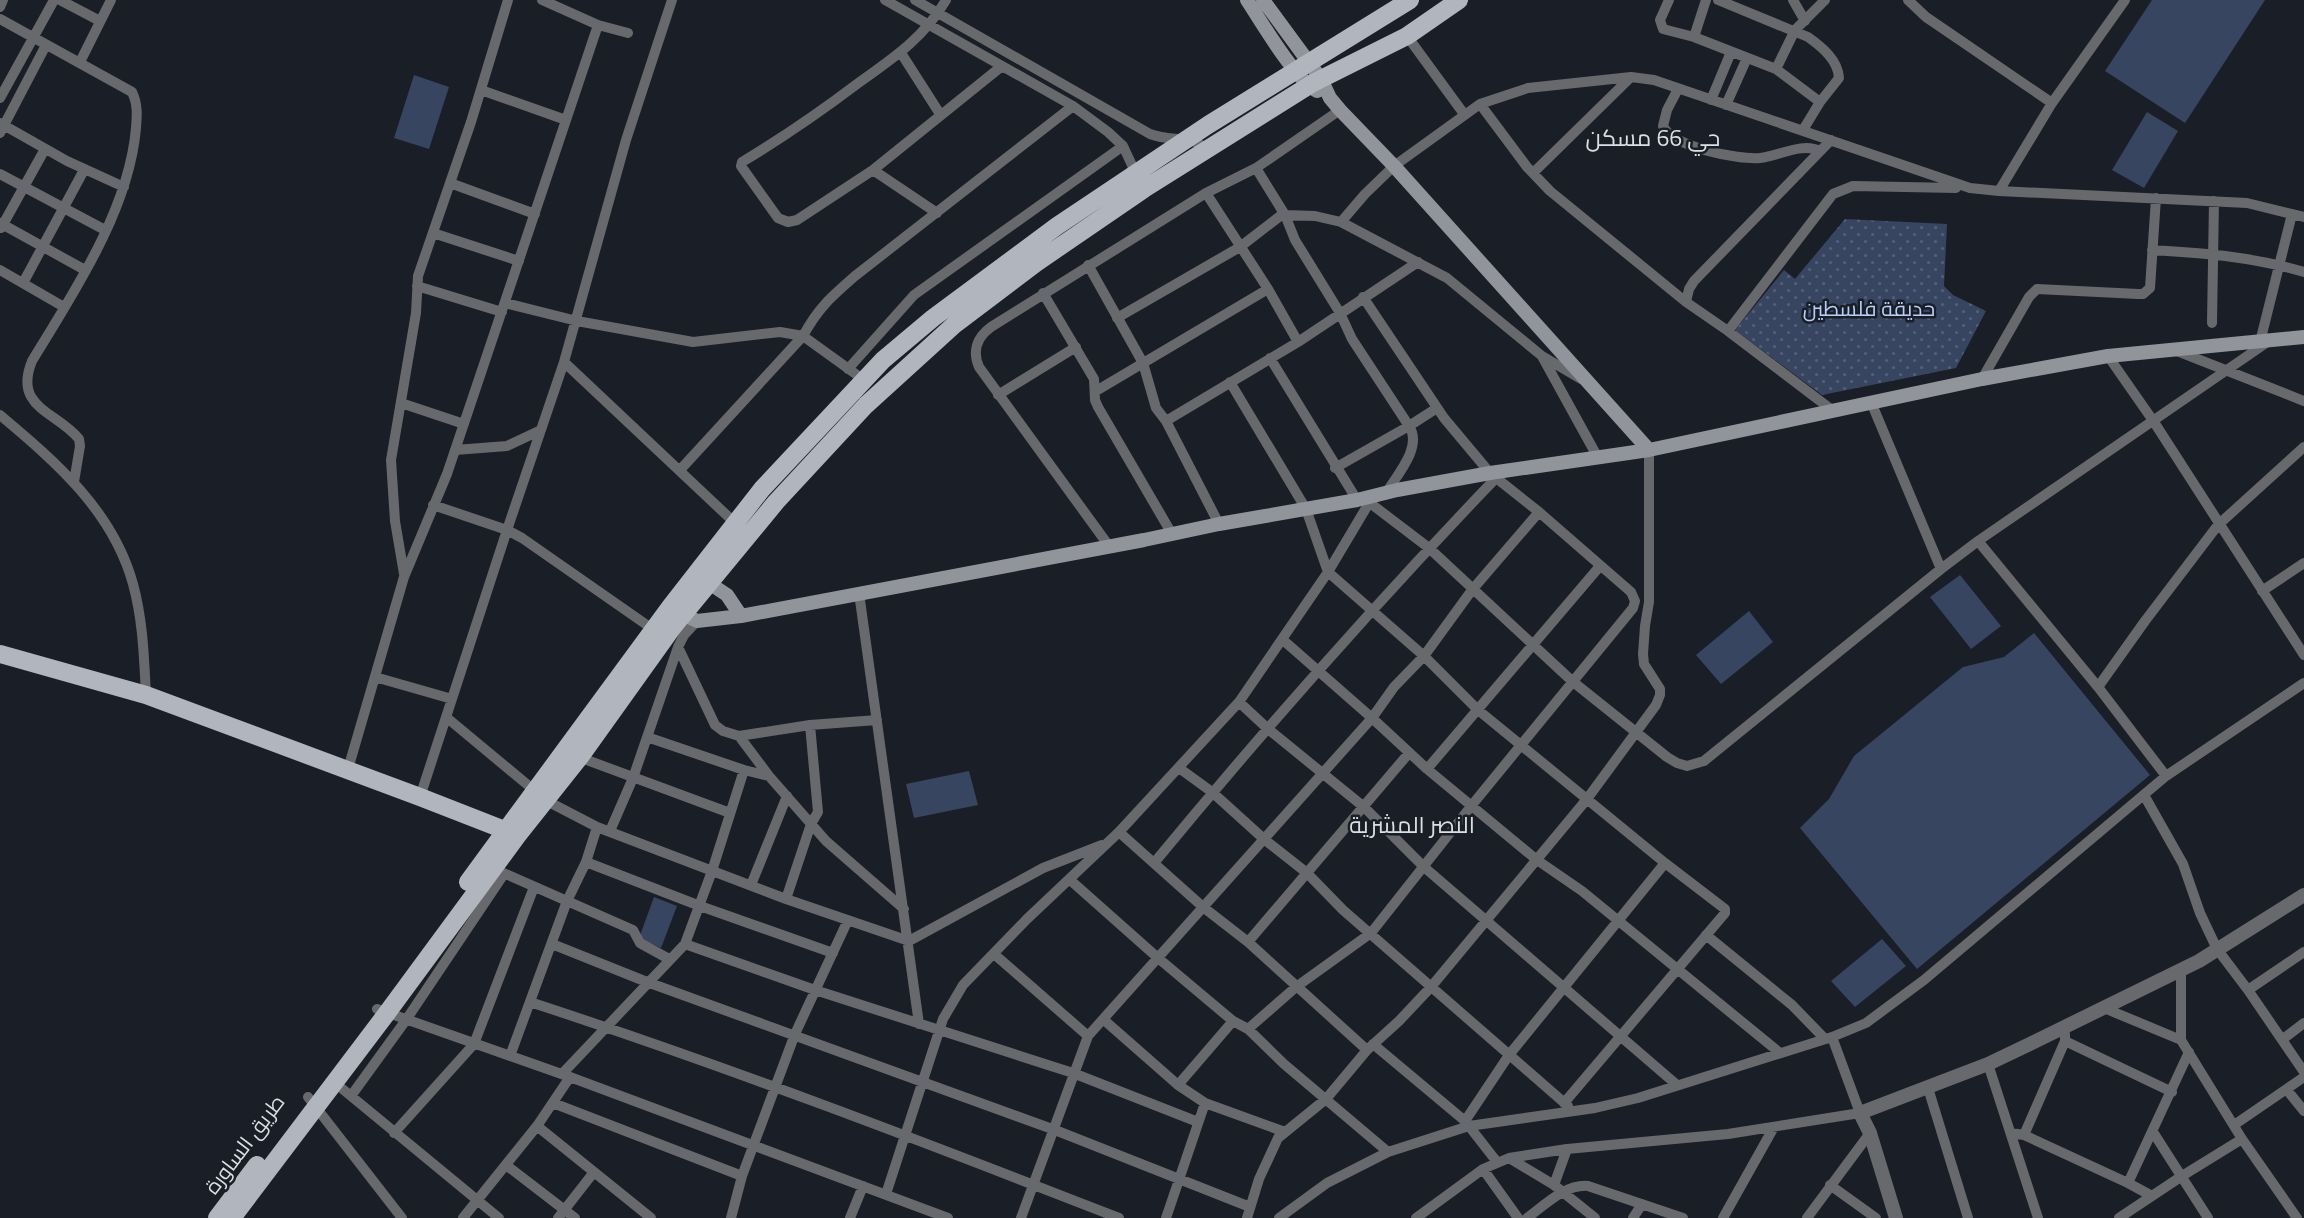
<svg xmlns="http://www.w3.org/2000/svg" width="2304" height="1218" font-family="'Titillium Web',Cairo,sans-serif">
<style>
.garden{fill:url(#garden-dots)}
.pitch{fill:#374561}
.lines{fill:none;stroke-linecap:round;stroke-linejoin:round}
.minor{stroke:#67696d;stroke-width:10}
.tertiary{stroke:#67696d;stroke-width:14}
.secondary{stroke:#91949b;stroke-width:14}
.primary{stroke:#b1b6be;stroke-width:18}
.labels{text-anchor:middle;dominant-baseline:central;stroke-width:5;stroke-linejoin:round;paint-order:stroke}
.park-label{font-size:21px;fill:#b7cefb;stroke:#1a1e26}
.street-label{font-size:21px;fill:#dbdee3;stroke:#1a1e26}
.neighbourhood-label{font-size:23px;fill:#dbdee3;stroke:#1a1e26}
</style>
<defs>
<pattern id="garden-dots" width="8" height="8" patternUnits="userSpaceOnUse" patternTransform="scale(1.75)"><rect width="8" height="8" fill="#374561"/><path d="M2 2h.1M6 6h.1" fill="none" stroke="#535f78" stroke-width="1.8" stroke-linecap="round"/></pattern>
</defs>
<rect width="100%" height="100%" fill="#1a1e26"/>
<!-- garden -->
<path class="garden" d="M1845 219 1947 224 1944 286 1953 295 1986 311 1956 368 1822 395 1735 330 1784 270 1795 279Z"/>
<!-- pitch -->
<path class="pitch" d="M2152 0H2265L2185 123 2105 71Z
M414 75 449 87 429 149 394 138Z
M2147 112 2178 131 2144 188 2112 170Z
M1960 575 2001 626 1971 649 1930 597Z
M1749 611 1773 642 1721 684 1696 655Z
M2034 633 2150 775 1917 969 1800 828 1829 799 1854 756 1963 667 2004 657Z
M969 771 978 805 914 818 906 784Z
M654 897 677 906 661 948 639 938Z
M1882 939 1906 966 1855 1007 1831 981Z"/>
<g class="lines">
<!-- minor -->
<path class="minor" d="M60 0 100 21
M885 0 1073 106 1108 132 1123 146 1138 178
M915 0 1150 134C1173 143 1189 133 1207 150
M946 0C924 38 892 59 857 84 820 112 782 138 742 162L741 166 778 218 788 222 797 220 873 170 1002 66
M1669 0 1660 20 1663 29 1694 37 1776 69 1820 102
M1718 0 1808 37C1822 47 1838 60 1839 78L1820 102 1803 130
M1793 0 1805 21
M1908 0 1926 17 2052 103
M0 7 3 0
M0 19 132 92C138 104 137 116 136 128 129 210 74 292 32 361 13 408 56 411 79 439L80 446 74 482
M598 25 628 33
M1407 36 1464 114
M1694 37 1706 0
M901 53 940 114
M80 62 111 0
M1776 69 1795 30 1825 0
M1678 89 1667 110 1663 126C1673 147 1738 160 1760 158 1779 156 1802 142 1820 151
M481 90 566 120
M0 98 54 0
M1711 100 1731 52
M1480 104 1527 167 1550 191 1686 302
M1726 105 1747 58
M0 123 67 161 124 187
M0 133 46 45
M1831 140 1694 281 1689 289 1686 302 1728 331 1832 410
M1256 168 1285 215 1315 216 1341 222 1447 278 1542 356 1581 379
M873 170 937 213
M1533 173 1631 77
M0 174 105 230
M450 183 535 214
M1999 191 2052 103 2125 0
M1206 193 1268 289 1298 342
M1285 215 1295 240 1340 313 1352 339 1409 426 1437 408
M1341 222 1365 194 1394 166 1480 104 1528 88 1631 77 1654 80 1970 188 1999 191 2247 203 2304 217
M0 223 85 270
M1 228 45 149
M433 233 519 261
M2152 250C2204 253 2254 257 2304 272
M1088 265 1143 363 1156 408 1166 421 1219 524
M0 270 64 307
M23 283 84 170
M417 286 502 312
M1043 293 1094 379 1095 400 1098 407 1172 534
M505 303 577 321 693 342 780 332 803 336 864 380
M1117 318 1240 247 1284 213
M2212 323 2214 201
M1728 331 1833 194 1853 186 1956 188
M2260 342 2292 214
M2177 351 2304 401
M2108 356 2154 422 2304 655
M1270 358 1357 500
M1543 358 1597 456
M564 362 735 523
M848 369 914 295 1123 146
M1982 379 2029 297 2037 289 2138 294H2143L2150 288 2156 198
M1230 382 1306 509 1328 572 1424 656 1478 710 1665 863 1725 909V913L1564 1103
M1096 391 1268 289
M998 395 1076 347
M1871 402 1941 569
M401 403 464 424
M0 415C56 462 113 511 133 584 143 620 144 658 146 695
M1166 421 1298 342 1418 262
M455 450 507 446 541 430
M1335 468 1409 426C1423 447 1397 475 1386 493
M680 470 803 336C818 308 831 297 855 276L1073 106
M1370 503 1429 548 1572 681 1667 757 1677 763 1687 766 1704 761 1941 569 1978 541 2269 341
M433 505 507 530 522 538 654 630
M1978 541 2098 687 2166 776
M1109 546 979 367C972 351 977 337 991 327L1206 193 1256 168 1340 110
M404 574 395 521 391 460 416 313 418 276 471 122 508 0
M2262 591 2304 563
M859 593 919 1024
M1283 640 1372 718 1427 769 1537 860 1582 891 1780 1053
M678 647 715 725 723 731 739 736 769 776 826 841 904 909
M375 677 452 699
M2098 687 2145 621 2218 525 2304 447
M1239 702 1268 729 1364 807 1424 867 1677 1085
M446 717 547 801 597 827 786 899 909 941 1043 868 1102 845
M739 736 810 725 877 720
M647 737 744 770 769 776
M576 756 730 813
M1179 768 1212 792 1265 840 1307 873 1343 910 1568 1106
M348 769 404 577 447 474 598 25 542 0
M1427 769 1600 566
M2144 795 2183 864 2200 913 2217 949 2248 990 2304 1072
M420 797 507 530 564 362 626 140 672 0
M610 831 633 778 678 647 684 635 697 621
M1119 832 1203 907 1248 942 1367 1050
M586 862 700 906 833 953
M1154 863C1263 731 1377 602 1496 478
M499 871 633 930 640 943 669 959
M1069 879 1158 958 1233 1021 1248 1029 1284 1064 1388 1152
M751 885 787 796
M786 899 811 824 818 812 810 725
M1706 935 1792 1005 1825 1039
M1248 942 1409 753
M552 944 647 982 1055 1130 1250 1207
M685 944 815 990 1073 1073 1198 1122
M994 954 1088 1036
M2248 990 2304 952
M530 1002C729 1067 924 1142 1119 1218
M2104 1008 2181 1040 2242 1139 2297 1218
M377 1009 570 1077 948 1218
M1104 1020 1178 1085 1205 1103 1285 1132
M1248 1029 1296 987 1371 933 1472 805 1633 608 1635 601 1631 592 1539 512 1490 473 1444 418 1363 297
M2283 1039 2304 1023
M2181 1040V970
M2065 1041 2172 1092
M1373 1044 1465 1121 1497 1162
M510 1056 567 901 586 862 597 827
M1988 1064 2038 1218
M562 1074 685 944 712 871 744 770
M334 1082 499 1218
M1178 1085 1233 1021
M1928 1088 1968 1218
M2287 1090 2304 1111
M351 1096 406 1020 504 874
M308 1097 402 1218
M553 1103 742 1176
M1465 1121 1509 1055 1665 863
M2234 1125 2304 1077
M537 1126 651 1218
M2153 1132 2208 1218
M394 1133 474 1044 534 887
M2011 1133 2024 1135 2128 1183
M2024 1135 2065 1041V1034
M1509 1158 1554 1185 1595 1218
M506 1165 575 1218
M1483 1169 1518 1218
M1554 1185 1567 1149
M1830 1185 1876 1218
M886 1194 943 1019 963 985 1027 919 1119 832 1239 702 1328 572 1372 498
M2152 1196 2128 1183 2189 1052
M463 1218 537 1126 570 1077
M558 1218 594 1172
M731 1218 742 1176 795 1034 848 920
M850 1218 863 1186
M1021 1218 1088 1036 1372 718 1394 687 1424 656 1472 590 1539 512
M1166 1218 1205 1103
M1247 1218 1259 1179 1278 1138 1326 1099 1367 1050 1399 1021 1431 987 1587 799 1656 705 1660 695V689L1644 664 1643 654 1645 626 1649 602V450
M1279 1218 1327 1183 1388 1152 1469 1126 1595 1108 1638 1098 1832 1037 1866 1023 1924 980 2166 776 2304 683
M1416 1218 1483 1169 1509 1158 1567 1149 1728 1134 1860 1113 1832 1037
M1527 1218C1545 1205 1565 1184 1588 1186L1683 1218
M1633 1218 1642 1204
M1723 1218 1774 1127
M1807 1218 1870 1133
M2119 1218 2182 1176 2242 1139"/>
<!-- tertiary -->
<path class="tertiary" d="M1896 1218 1870 1133 1860 1113 1988 1064 2036 1041 2199 961 2304 895"/>
<!-- secondary -->
<path class="secondary" d="M1247 0C1262 23 1294 78 1317 91
M1263 0 1321 79 1330 98 1340 110 1394 166 1649 450
M703 579 727 595 741 616
M674 610 697 621 741 616 1144 540 1219 524 1357 500 1397 490 1490 473 1649 450 1982 379 2108 356 2304 337"/>
<!-- primary -->
<path class="primary" d="M0 654 146 695 420 797 515 834
M468 882 670 607 762 489 883 360 933 318 1057 226 1208 125 1410 0
M217 1218 257 1165
M232 1218 387 1013 518 835 580 757 673 627 776 502 866 405 954 325 1036 263 1144 189 1313 83 1407 36 1459 0"/>
</g>
<g class="labels">
<!-- park labels -->
<g class="park-label">
<text x="1869" y="308">حديقة فلسطين</text>
</g>
<!-- street labels -->
<g class="street-label">
<text transform="translate(244 1144) rotate(-53)">طريق الساورة</text>
</g>
<!-- neighbourhood labels -->
<g class="neighbourhood-label">
<text x="1653" y="137">حي 66 مسكن</text>
<text x="1412" y="824">النصر المشرية</text>
</g>
</g>
</svg>
